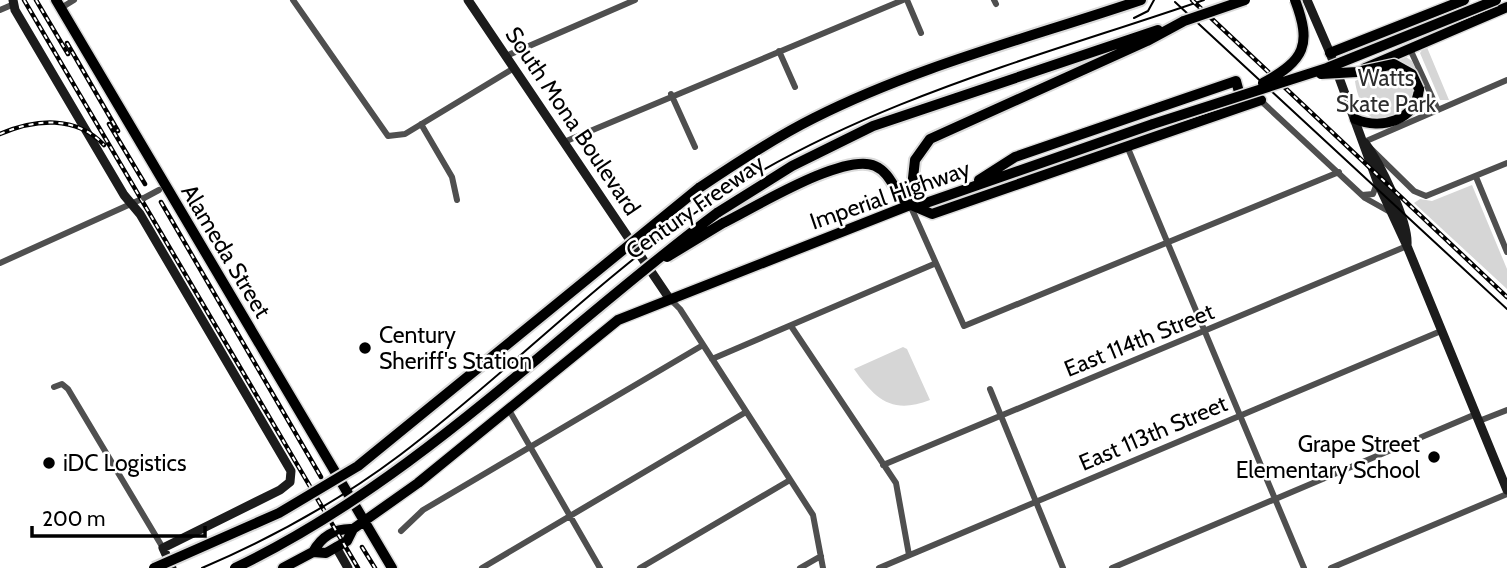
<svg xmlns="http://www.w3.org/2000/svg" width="1507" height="568" font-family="Cabin,sans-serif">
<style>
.green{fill:#d6d6d6}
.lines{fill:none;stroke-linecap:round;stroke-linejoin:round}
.primary-casing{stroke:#dbdbdb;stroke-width:13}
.highway-casing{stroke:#dbdbdb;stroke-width:14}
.street{stroke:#4f4f4f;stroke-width:6}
.secondary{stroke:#1c1c1c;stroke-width:9}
.primary{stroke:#000;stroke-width:10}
.highway{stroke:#000;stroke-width:10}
.tram{stroke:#000;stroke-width:2}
.rail-casing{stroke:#000;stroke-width:4.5}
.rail{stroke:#fff;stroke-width:2;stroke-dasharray:5;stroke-linecap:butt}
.primary-bridge-casing{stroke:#dbdbdb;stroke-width:13;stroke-linecap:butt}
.highway-bridge-casing{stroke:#dbdbdb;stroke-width:14;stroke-linecap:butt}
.street-bridge{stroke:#4f4f4f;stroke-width:6}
.primary-bridge{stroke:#000;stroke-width:10}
.highway-bridge{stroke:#000;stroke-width:10}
.poi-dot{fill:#000;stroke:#fff;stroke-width:2.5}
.labels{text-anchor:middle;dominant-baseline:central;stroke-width:5;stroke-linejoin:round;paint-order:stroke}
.park-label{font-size:23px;fill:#2d2d2d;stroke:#fff}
.street-label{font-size:23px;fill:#000;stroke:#fff}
.poi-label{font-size:23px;fill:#000;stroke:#fff;text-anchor:start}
</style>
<rect width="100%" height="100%" fill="#fff"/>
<!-- green -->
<path class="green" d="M1426 45 1449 100H1440L1420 53Z
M1406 57 1412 61 1424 88 1416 90C1414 105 1385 129 1370 116 1362 110 1356 90 1355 81Z
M1472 185 1507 269V289L1414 203 1420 199 1432 201Z
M903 347 907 349 930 400C892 415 875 399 854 369Z"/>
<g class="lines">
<!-- primary casing -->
<g class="primary-casing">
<path id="primary" d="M56 0 392 568
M1330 53 1464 0
M1365 68 1507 7
M1355 119C1381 130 1416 121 1419 89
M979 180 1015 157 1236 81 1242 103
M911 205 932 214 1261 100
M313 552C321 537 335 528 353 529
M283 568 313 552 326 553 347 541 353 529 418 483 618 320 910 205 926 203 1153 124"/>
</g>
<!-- highway casing -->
<g class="highway-casing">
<path id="highway" d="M699 188C736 163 774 138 814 118 917 66 1032 37 1141 0
M717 213 792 166 873 126 1158 30
M723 223C754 208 844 152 875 166 893 174 894 195 910 205L915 160 930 139 1147 41 1184 21"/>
</g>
<!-- street -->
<path class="street" d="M293 0 388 136 405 134 514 68
M907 0 921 33
M994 0 996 4
M61 8 74 0
M0 10 14 4
M1410 49 1438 110
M779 51 795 87
M506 56 635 0
M1507 80 1364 142 1414 191 1426 196 1507 163
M671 94 695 147
M1259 99 1365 198 1390 212
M421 124 452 177 457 200
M564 142 903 0
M1127 146 1304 568
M1476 177 1507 252
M1362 195 1373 194 1377 183
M910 205 964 326 1339 172
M0 263 144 198
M669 298 680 309 813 515 823 568
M791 326 896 483 909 555
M712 359 934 264
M54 387 62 384 68 389 163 548
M990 389 1063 568
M509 410 600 568
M1479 421 1507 410
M883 465 1407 246
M401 531 423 510 703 345
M482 568 746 412
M640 568 790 480
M800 568 821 556
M879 568 1441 331
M1112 568 1476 414
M1331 568 1507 494"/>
<!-- secondary -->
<path class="secondary" d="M13 0 15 10 124 195 140 214 291 471 290 482 280 490 163 548 172 568
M468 0 669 298
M1307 0 1330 53 1377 181 1407 246 1507 490
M1365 143C1380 163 1409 222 1407 245
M336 547 348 568"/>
<!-- primary -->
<use href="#primary" class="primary"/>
<!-- highway -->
<use href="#highway" class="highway"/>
<!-- tram -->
<path class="tram" d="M1175 2 1507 309
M1134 18 1148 11 1154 0
M202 568C272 538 339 501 400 455 506 375 598 278 708 204 858 103 1035 58 1204 0"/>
<!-- rail casing -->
<g class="rail-casing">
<path id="rail" d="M24 0 358 568
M36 0 68 54
M1192 0 1507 297
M67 43 118 131
M109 124 145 184
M0 134C35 119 76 115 104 145
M161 202 321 477
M362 547 375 568"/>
</g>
<!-- rail -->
<use href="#rail" class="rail"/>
<!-- primary-bridge casing -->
<g class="primary-bridge-casing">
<path id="primary-bridge" d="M1321 74 1357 72 1394 64 1412 74 1419 89
M1263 83C1305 60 1312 45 1295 0
M1153 124 1327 68 1496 0"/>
</g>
<!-- highway-bridge casing -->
<g class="highway-bridge-casing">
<path id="highway-bridge" d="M1184 21 1245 0
M667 257 723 223
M154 568 279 513 358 466 699 188
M235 568C417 481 556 333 717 213"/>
</g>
<!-- street-bridge -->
<path class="street-bridge" d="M144 198 159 190"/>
<!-- primary-bridge -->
<use href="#primary-bridge" class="primary-bridge"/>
<!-- highway-bridge -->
<use href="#highway-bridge" class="highway-bridge"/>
</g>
<!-- markers -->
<g class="poi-dot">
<circle cx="365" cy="348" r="7"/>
<circle cx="1434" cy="457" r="7"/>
<circle cx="49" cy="463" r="7"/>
</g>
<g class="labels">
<!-- park labels -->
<g class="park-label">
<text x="1386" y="78">Watts<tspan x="1386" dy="26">Skate Park</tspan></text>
</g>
<!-- street labels -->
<g class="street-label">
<text transform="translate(573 121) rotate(56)">South Mona Boulevard</text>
<text transform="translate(890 195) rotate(-19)">Imperial Highway</text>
<text transform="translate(695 207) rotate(-35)">Century Freeway</text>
<text transform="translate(226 251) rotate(59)">Alameda Street</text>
<text transform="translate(1139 340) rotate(-22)">East 114th Street</text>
<text transform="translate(1153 433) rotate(-23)">East 113th Street</text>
</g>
<!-- poi labels -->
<g class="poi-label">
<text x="379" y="335">Century<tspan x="379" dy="26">Sheriff's Station</tspan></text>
<text x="1420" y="444" text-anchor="end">Grape Street<tspan x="1420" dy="26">Elementary School</tspan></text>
<text x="63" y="463">iDC Logistics</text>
</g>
</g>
<!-- scale -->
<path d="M32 526v10h173v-10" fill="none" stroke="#000000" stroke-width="3.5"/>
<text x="42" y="526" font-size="21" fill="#000000" stroke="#ffffff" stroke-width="5" paint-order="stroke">200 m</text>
</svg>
